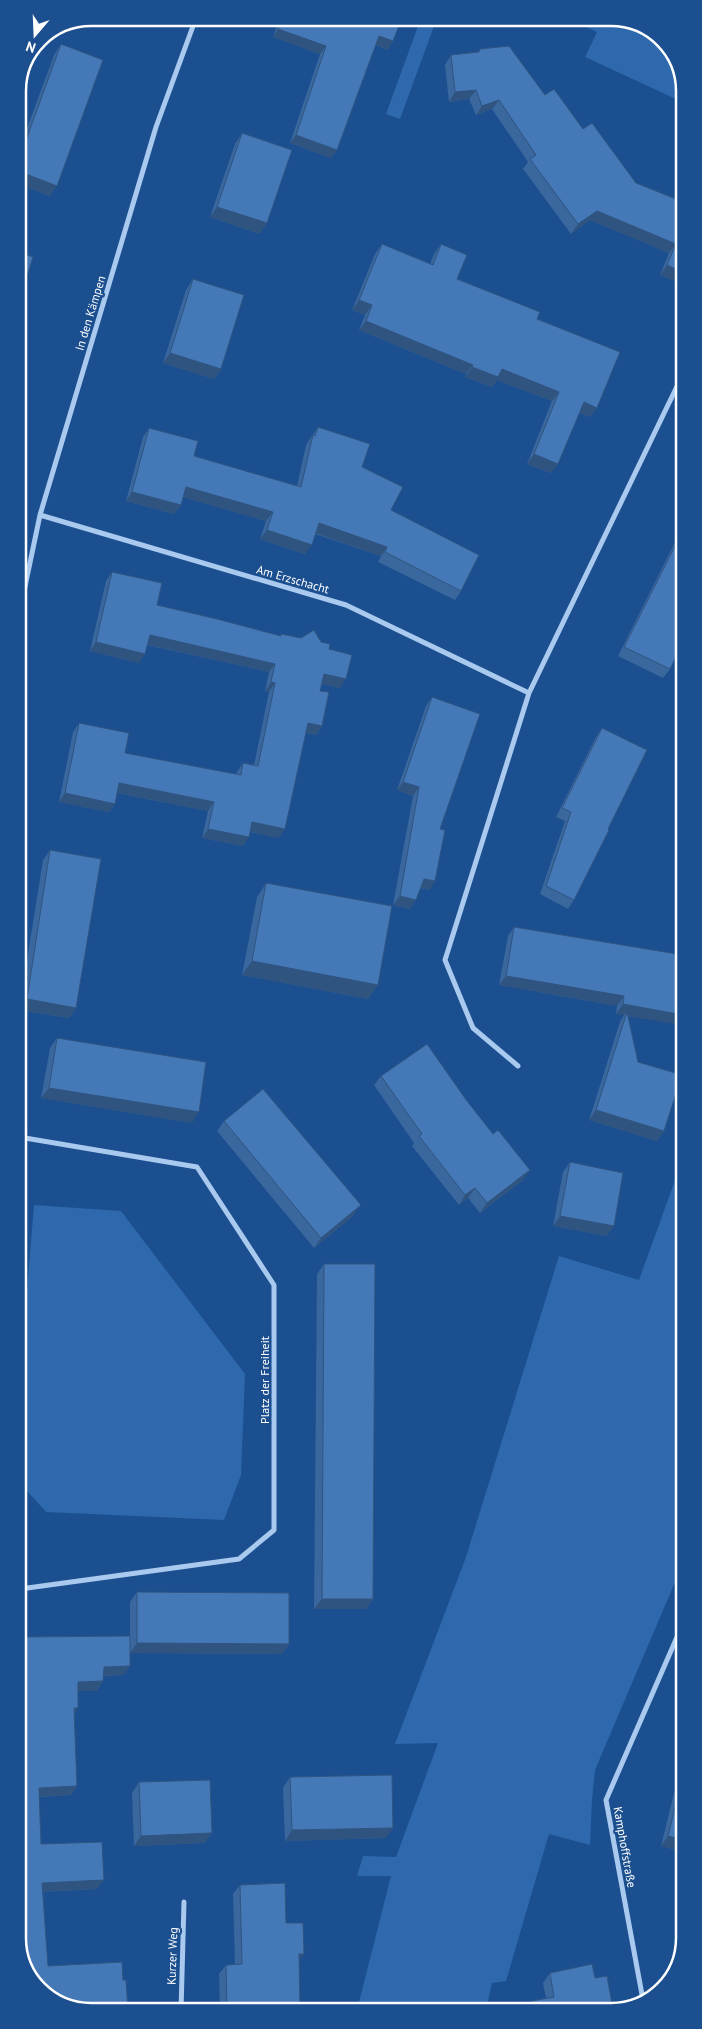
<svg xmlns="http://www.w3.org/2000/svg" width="702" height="2029" font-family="'PT Sans',sans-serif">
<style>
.green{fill:#2e69ad}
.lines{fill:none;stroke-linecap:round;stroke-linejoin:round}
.minor{stroke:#a9c9ee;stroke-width:5}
.wall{fill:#3a679d}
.shaded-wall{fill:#305480}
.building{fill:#4478b7;stroke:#305480}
.labels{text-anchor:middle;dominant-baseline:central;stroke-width:4.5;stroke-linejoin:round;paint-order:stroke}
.street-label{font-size:12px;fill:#fff;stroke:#1b4f8f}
.rim{fill:none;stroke:#fff;stroke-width:2.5}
</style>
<rect width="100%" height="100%" fill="#1b4f8f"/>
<!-- green -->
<path class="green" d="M421 18H437L400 119 386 114Z
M567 18H616L659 36 682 72V101L678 100 585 57 597 32Z
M683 1158 684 1561 595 1770 592 1800 590 1845 549 1834 506 1981 492 1983 486 2010H357L391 1876H357L363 1856 396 1857 438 1743 395 1744 466 1557 559 1256 639 1280Z
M34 1205 121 1211 245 1374 241 1475 224 1520 46 1512 19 1482V1388Z"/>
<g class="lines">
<!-- minor -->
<path class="minor" d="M40 515 346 605 529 693 445 960 473 1028 518 1066
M18 620 40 515 156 127 196 18
M529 693 682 376
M19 1137 197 1167 274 1285V1530L239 1559 20 1589
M643 2000 606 1800 684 1621
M181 2011 184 1902"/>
</g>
<!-- wall -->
<path class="wall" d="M280 18H402L388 50 376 45 337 150 331 158 290 143 320 54 273 37Z
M61 44 50 196 18 184V153L54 55Z
M480 49 545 95 583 129 636 183 679 200 682 192V284L660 275 669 253 590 220 571 234 523 169 528 162 492 109 476 115 469 99 449 102 445 65 451 55 478 52Z
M242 133 260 234 210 217 235 144Z
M382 244 430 264 434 254 441 244 457 279 537 319 597 408 590 417 580 413 551 473 527 464 552 401 497 380 492 387 465 377 466 374 359 330 365 315 352 310 375 254Z
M193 279 221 369 214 379 163 363 186 290Z
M318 427 362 467 391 510 461 591 455 600 378 562 381 556 315 534 305 554 260 539 266 521 183 497 181 505 174 514 126 501 143 437 149 428 194 456 297 486 306 445Z
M683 526V643L670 669 663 678 618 656Z
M112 572 157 605 280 636 281 634 321 642 329 649 340 688 322 684 320 691 322 726 316 735 306 733 279 838 250 832 243 846 202 838 208 811 117 793 115 804 109 812 59 802 73 732 79 723 125 753 236 775 237 772 243 763 254 765 269 692 265 691 269 672 147 645 139 663 90 651 106 581Z
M432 697 440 829 429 890 420 888 410 909 393 905 413 796 397 790 426 706Z
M602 728 608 829 574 900 568 909 540 894 565 821 556 817 596 737Z
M50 850 76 1008 69 1018 19 1010 43 860Z
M266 883 378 985 368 999 242 975 257 897Z
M514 927 683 955V1025L628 1016 638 1062 664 1131 657 1141 589 1120 620 1022 624 1015 616 1014 617 1006 499 985 508 936Z
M57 1038 192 1123 41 1098 50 1048Z
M381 1076 467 1101 523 1180 480 1213 468 1198 459 1205 412 1146 414 1143 374 1085Z
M224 1121 353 1216 314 1248 217 1131Z
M570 1162 607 1236 553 1226 563 1172Z
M324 1264 373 1599 366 1609H314L317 1274Z
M137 1592 289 1644 282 1654 130 1653 124 1675 104 1676 103 1681 97 1691H78L74 1714 77 1786 71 1795 39 1797 41 1844 97 1889 43 1892 48 1966 123 1980 46 1996 20 1637 130 1636V1602Z
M290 1777 386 1838 285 1841 283 1788Z
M139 1782 205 1843 134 1846 132 1793Z
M681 1783 684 1784V1852L661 1846 674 1793Z
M240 1885 286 1923 304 1954 299 1960 300 2010 220 2011 219 1974 226 1965H235L233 1894Z
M684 1905V1938L680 1951 678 1913Z
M550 1973 595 1978 613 2009H527L532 2001 546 1998 543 1983Z"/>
<!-- shaded-wall -->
<path class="shaded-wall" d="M278 29 326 46 320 54 273 37Z
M379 36 393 41 388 50 373 44Z
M476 90 469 99 449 102 455 92Z
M499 100 492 109 476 115 482 106Z
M296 135 337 150 331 158 290 143Z
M18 171 57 186 50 196 18 184Z
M217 207 267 223 260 234 210 217Z
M597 211 676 244 669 253 590 220 571 234 578 224Z
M667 265 682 272V284L660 275Z
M359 300 372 305 365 315 352 310Z
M366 321 473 365 466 374 359 330Z
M170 353 221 369 214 379 163 363Z
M472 367 502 369 559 392 552 401 497 380 492 387 465 377Z
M584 402 597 408 590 417 577 412Z
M534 454 558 464 551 473 527 464Z
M186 487 273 512 266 521 179 496Z
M132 492 181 505 174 514 126 501Z
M319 523 387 547 381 556 312 532Z
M267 530 312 545 305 554 260 539Z
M150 635 275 664 269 672 144 644Z
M96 642 145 654 139 663 90 651Z
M324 674 346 679 340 688 317 683Z
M271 682 275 683 269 692 265 691Z
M308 723 322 726 316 735 302 732Z
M403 782 419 787 413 796 397 790Z
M119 783 214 802 208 811 113 792Z
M65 793 115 804 109 812 59 802Z
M252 822 285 829 279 838 246 831Z
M208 829 249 837 243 846 202 838Z
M424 879 435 881 429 890 417 887Z
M400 896 416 900 410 909 393 905Z
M252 961 378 985 368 999 242 975Z
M506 976 624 996 617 1006 499 985Z
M27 999 76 1008 69 1018 19 1010Z
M623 1004 683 1015V1025L626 1016 627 1012 624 1015 616 1014Z
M49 1088 199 1112 192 1123 41 1098Z
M596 1110 664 1131 657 1141 589 1120Z
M530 1170 523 1180 480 1213 487 1203Z
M475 1188 468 1198 459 1205 465 1195Z
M361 1205 353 1216 314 1248 321 1238Z
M560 1216 614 1226 607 1236 553 1226Z
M322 1599H373L366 1609H314Z
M137 1643 289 1644 282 1654 130 1653Z
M130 1666 124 1675 97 1676 104 1667Z
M103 1681 97 1691H71L78 1682Z
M74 1708H78L72 1717Z
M77 1786 71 1795 32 1797 39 1788Z
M393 1828 386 1838 285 1841 292 1830Z
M212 1833 205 1843 134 1846 141 1836Z
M668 1836 684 1840V1852L661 1846Z
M104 1880 97 1889 36 1892 42 1883Z
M299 1954H304L297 1963Z"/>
<!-- building -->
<path class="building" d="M283 18H402L393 41 379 36 337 150 296 135 326 46 278 29Z
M61 44 103 60 57 186 18 171V162Z
M509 46 545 95 554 89 583 129 592 123 636 183 681 201 682 199V272L667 265 676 244 597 211 578 224 530 159 536 155 499 100 482 106 476 90 455 92 451 55 479 52 480 49Z
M242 133 292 150 267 223 217 207Z
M382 244 433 265 441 244 467 255 457 279 540 312 537 319 620 352 597 408 584 402 558 464 534 454 559 392 502 369 498 377 472 367 473 365 366 321 372 305 359 300Z
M18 252 33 257 18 305Z
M193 279 244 295 221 369 170 353Z
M318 427 370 444 362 467 403 487 391 510 479 555 461 591 385 552 387 547 319 523 312 545 267 530 273 512 186 487 181 505 132 492 149 428 198 441 194 456 301 487 313 435 315 436Z
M683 530V643L670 669 624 647Z
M112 572 162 583 157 605 217 619 281 636V634L301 638 314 630 321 642 330 644 329 649 352 655 346 679 324 674 320 691 329 692 322 726 308 723 285 829 252 822 249 837 208 829 214 802 119 783 115 804 65 793 79 723 129 733 125 753 241 775 243 763 258 766 275 683 271 682 275 664 150 635 145 654 96 642Z
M432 697 480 714 440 829 445 830 435 881 424 879 416 900 400 896 419 787 403 782Z
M602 728 647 750 608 829 609 830 574 900 546 886 571 812 562 808Z
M50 850 101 859 76 1008 27 999Z
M266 883 392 906 378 985 252 961Z
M514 927 683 955V1015L623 1004 624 996 506 976Z
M627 1012 638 1062 682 1075 664 1131 596 1110Z
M57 1038 206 1062 199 1112 49 1088Z
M427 1044 467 1101 493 1134 498 1130 530 1170 487 1203 475 1188 465 1195 419 1136 422 1134 381 1076Z
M263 1089 361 1205 321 1238 224 1121Z
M570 1162 623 1173 614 1226 560 1216Z
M324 1264H375L373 1599H322Z
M137 1592 289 1593V1644L137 1643Z
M130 1636V1666L104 1667 103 1681 78 1682V1708H74L77 1786 39 1788 41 1844 102 1842 104 1880 42 1883 48 1966 122 1962 123 1980H126L128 2011H86L46 1996 20 1957V1637Z
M392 1775 393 1828 292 1830 290 1777Z
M210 1780 212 1833 141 1836 139 1782Z
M681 1783 684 1784V1840L668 1836Z
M285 1883 286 1923H303L304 1954H299L300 2010 227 2011 226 1965 242 1964 240 1885Z
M592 1964 595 1978 607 1976 613 2009H534L532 2001 554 1997 550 1973Z"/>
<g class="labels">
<!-- street labels -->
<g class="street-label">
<text transform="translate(90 313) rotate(-73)">In den Kämpen</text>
<text transform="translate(293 579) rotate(16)">Am Erzschacht</text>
<text transform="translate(264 1380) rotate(-90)">Platz der Freiheit</text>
<text transform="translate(625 1847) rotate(80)">Kamphoffstraße</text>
<text transform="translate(172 1956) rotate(-88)">Kurzer Weg</text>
</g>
</g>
<!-- crop -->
<path d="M0 0H702V2029H0ZM91 26H611A65 65 0 0 1 676 91V1938A65 65 0 0 1 611 2003H91A65 65 0 0 1 26 1938V91A65 65 0 0 1 91 26Z" fill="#1b4f8f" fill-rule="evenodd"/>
<path class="rim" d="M91 26H611A65 65 0 0 1 676 91V1938A65 65 0 0 1 611 2003H91A65 65 0 0 1 26 1938V91A65 65 0 0 1 91 26Z"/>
<!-- north arrow -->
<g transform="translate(35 35) rotate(199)" stroke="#1b4f8f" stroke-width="4" paint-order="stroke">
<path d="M0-4L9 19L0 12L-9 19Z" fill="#ffffff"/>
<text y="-8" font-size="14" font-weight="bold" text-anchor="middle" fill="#ffffff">N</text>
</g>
</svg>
